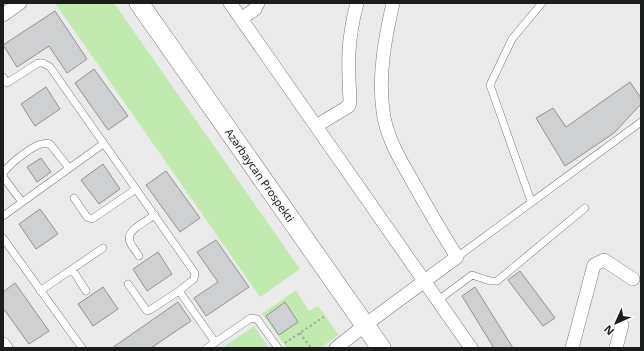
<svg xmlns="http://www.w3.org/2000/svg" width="644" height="351" font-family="'Noto Sans',sans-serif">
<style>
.green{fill:#c1ebae}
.building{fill:#cfd0d1;stroke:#929394}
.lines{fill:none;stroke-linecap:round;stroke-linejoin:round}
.lane-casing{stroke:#797a7b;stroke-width:8}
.street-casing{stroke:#797a7b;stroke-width:14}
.secondary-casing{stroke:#797a7b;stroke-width:20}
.path{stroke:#a2a2a3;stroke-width:2;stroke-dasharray:2 3;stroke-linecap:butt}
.lane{stroke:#fff;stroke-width:7}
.street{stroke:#fff;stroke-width:13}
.secondary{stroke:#fff;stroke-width:19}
.labels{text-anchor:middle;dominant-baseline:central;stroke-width:4;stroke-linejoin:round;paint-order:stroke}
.street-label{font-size:11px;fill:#1b1c1c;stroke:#f7f8f9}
</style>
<rect width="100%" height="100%" fill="#eaeaeb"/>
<!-- green -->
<path class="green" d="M55 3H114L300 269 260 297Z
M296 290 309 311 318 306 339 335 320 348H287L262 314Z
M254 326 269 348H222Z"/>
<!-- building -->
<path class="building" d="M55 11 87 59 67 73 49 46 17 67 3 45Z
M94 69 128 116 108 130 75 83Z
M630 82 641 98V104L614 133 565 166 536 118 553 108 566 127Z
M46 87 60 109 35 126 21 104Z
M41 158 51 172 37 182 27 167Z
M103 164 120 189 99 204 81 180Z
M166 171 200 218 180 232 146 185Z
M40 209 58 234 36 249 19 224Z
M216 240 249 287 206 316 194 298 218 282 197 252Z
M158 252 172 274 147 291 133 269Z
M520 271 555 318 543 326 508 280Z
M15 283 49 331 29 344 3 308V292Z
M103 287 118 309 93 326 78 304Z
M475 287 513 348H494L462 296Z
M178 302 191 321 151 348H112Z
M285 302 298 322 279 335 266 316Z"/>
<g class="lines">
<!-- lane casing -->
<g class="lane-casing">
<path id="lane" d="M3 77 7 83 38 63H43L50 67 195 273 194 279 179 291 215 342
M74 198 87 217 92 219 136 189
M531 201 490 85 512 39 542 3
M22 202 4 178 3 173C11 163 38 139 50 144L69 168
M3 216 103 144
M3 238 82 348
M139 256C136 251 132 247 130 242 125 230 147 221 155 215
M457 257 641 122
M72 269 86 291
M128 284 147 311 150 310 179 291
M40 291 103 248
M437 301 472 275 490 281H497L585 208
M207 348 251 318 257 319 278 348"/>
</g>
<!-- street casing -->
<g class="street-casing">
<path id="street" d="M230 3 471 348
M3 15 20 3
M241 19 255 9 258 3
M316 126 349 106 350 101C348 63 347 41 357 3
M3 344 6 348
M336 348 365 325 457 257C442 233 428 209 414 184 401 161 386 137 383 111 378 76 385 38 393 3
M572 348 594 265 604 260 633 279
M616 348 622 325"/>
</g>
<!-- secondary casing -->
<g class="secondary-casing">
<path id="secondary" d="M139 3 381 348"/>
</g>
<!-- path -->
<path class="path" d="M300 333 311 348
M285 343 325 316"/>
<!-- lane -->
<use href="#lane" class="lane"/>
<!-- street -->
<use href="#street" class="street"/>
<!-- secondary -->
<use href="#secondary" class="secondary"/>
</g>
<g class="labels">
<!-- street labels -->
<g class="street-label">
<text transform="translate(260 175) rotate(55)">Azərbaycan Prospekti</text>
</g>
</g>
<!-- border -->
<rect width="644" height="351" fill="none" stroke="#1b1c1c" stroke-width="8"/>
<!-- north arrow -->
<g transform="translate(616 323) rotate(225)" stroke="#f7f8f9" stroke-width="3" paint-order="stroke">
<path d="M0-3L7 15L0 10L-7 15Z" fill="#1b1c1c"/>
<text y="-6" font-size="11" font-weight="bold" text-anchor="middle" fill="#1b1c1c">N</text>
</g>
</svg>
